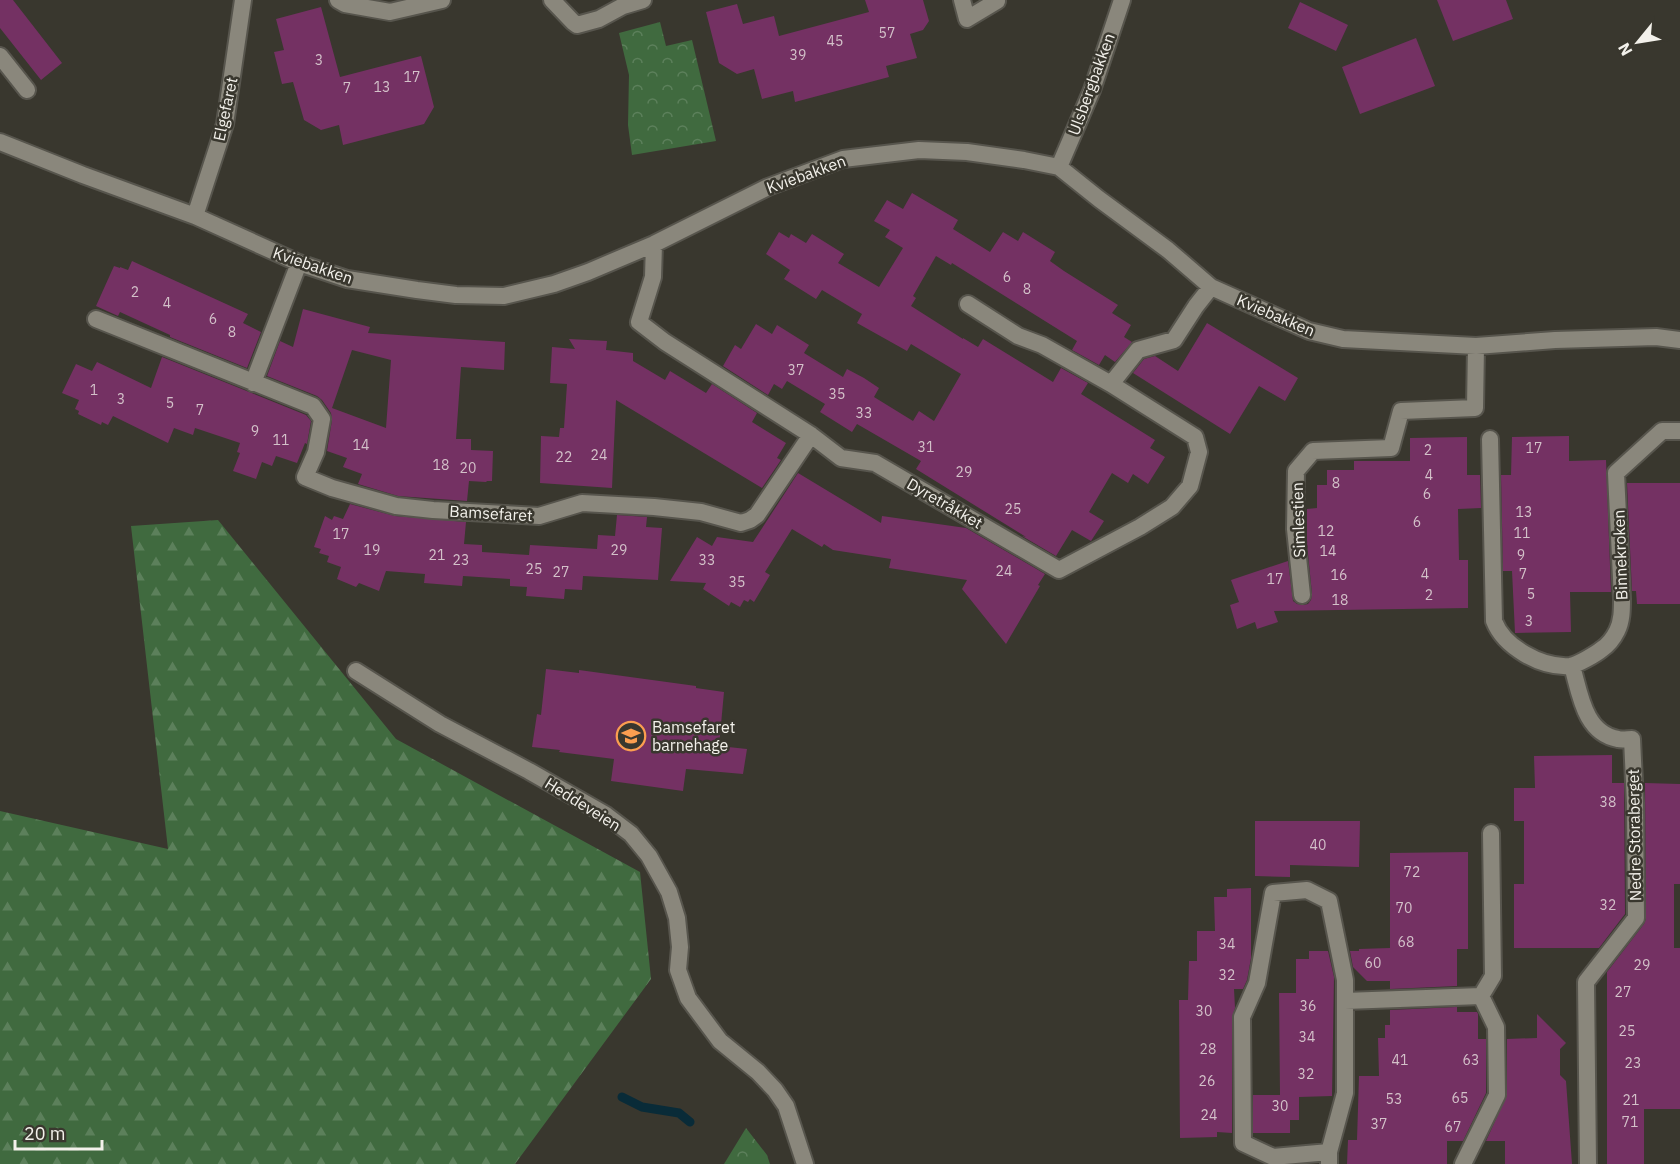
<svg xmlns="http://www.w3.org/2000/svg" width="1680" height="1164" font-family="'IBM Plex Sans',sans-serif">
<style>
.forest{fill:url(#forest-firs)}
.park{fill:url(#park-crowns)}
.lines{fill:none;stroke-linecap:round;stroke-linejoin:round}
.stream{stroke:#092b38;stroke-width:9}
.building{fill:#743163;fill-rule:evenodd}
.minor-casing{stroke:#57554d;stroke-width:20}
.minor{stroke:#8a877c;stroke-width:16}
.labels{text-anchor:middle;dominant-baseline:central;stroke-width:5;stroke-linejoin:round;paint-order:stroke}
.number-label{font-size:14px;fill:#d3c1c9}
.street-label{font-size:16px;fill:#f3f1eb;stroke:#39372e}
.poi-label{font-size:16px;fill:#f3f1eb;stroke:#39372e;text-anchor:start}
</style>
<defs>
<pattern id="forest-firs" width="22" height="20" patternUnits="userSpaceOnUse" patternTransform="scale(1.5)"><rect width="22" height="20" fill="#406a3f"/><path d="M5 1l3.5 6h-7zM16 11l3.5 6h-7z" fill="#5c805b"/></pattern>
<pattern id="park-crowns" width="20" height="18" patternUnits="userSpaceOnUse" patternTransform="scale(1.5)"><rect width="20" height="18" fill="#406a3f"/><path d="M2 6a3 3 0 1 1 6 0M12 15a3 3 0 1 1 6 0" fill="none" stroke="#5c805b"/></pattern>
</defs>
<rect width="100%" height="100%" fill="#39372e"/>
<!-- forest -->
<path class="forest" d="M218 520 396 739 640 872 651 979 515 1164H0V811L168 849 131 526Z"/>
<!-- park -->
<path class="park" d="M660 22 666 46 692 40 716 141 632 155 628 125 629 75 619 33Z
M746 1128 767 1155 770 1164H724Z"/>
<g class="lines">
<!-- stream -->
<path class="stream" d="M622 1097 642 1107 679 1113 690 1122"/>
</g>
<!-- building -->
<path class="building" d="M0 0H13L62 63 41 80 0 28Z
M865 0H923L929 21 923 30 910 34 917 58 886 66 889 77 795 102 793 91 762 99 754 69 737 74 719 63 706 12 737 4 743 24 774 16 779 36 869 12Z
M1437 0H1506L1513 19 1453 41Z
M1300 2 1348 25 1336 51 1288 28Z
M321 7 340 77 421 56 434 107 424 124 343 145 339 125 321 130 304 120 293 82 282 84 274 52 284 50 276 19Z
M1416 38 1435 86 1360 114 1342 67Z
M912 193 958 220 953 229 990 252 1003 232 1018 241 1023 232 1055 252 1050 261 1064 271 1118 305 1112 313 1131 325 1124 337 1132 342 1115 362 1105 355 1099 365 1072 350 1077 341 952 263 951 265 936 256 913 296 916 298 911 306 963 339V338L978 347 983 339 1053 382 1061 368 1088 383 1081 394 1155 440 1150 448 1165 457 1148 484 1133 474 1128 483 1112 473 1089 512 1104 521 1091 541 1072 530 1056 556 1022 536 1026 537 916 469 921 461 857 424 852 432 820 412 825 404 787 381 782 389 774 384 768 395 723 366 735 345 741 349 756 324 772 334 777 325 809 345 804 353 843 377 847 369 864 378 879 388 874 397 913 421 919 411 934 421 961 374 911 344 907 351 857 323 862 314 822 290 816 299 784 279 790 270 766 254 779 232 789 238 791 234 806 243 812 234 844 254 838 263 879 287 903 248 885 237 890 230 874 221 887 200 903 209Z
M132 261 248 314 243 323 261 332 247 368 170 337V335L120 312 118 316 96 306 114 266 120 268V267L128 270Z
M303 309 370 327 368 333 505 342 504 370 461 367 456 439H471V450L493 451 492 481H487L486 482 469 481 467 501 398 496 358 484 362 474 343 467 347 458 327 451 332 420 331 413 322 400 317 396 267 376 280 341 293 347ZM352 350 391 360 386 428 332 408Z
M1207 323 1298 378 1285 401 1259 386 1230 434 1133 373 1144 359 1155 356 1178 371Z
M569 339 607 341 606 350 633 353V361L665 380 670 371 706 393 712 384 757 413 752 422 786 443 777 458 781 460 762 488 616 400 612 488 540 483 541 436 559 437 560 428H564L567 384 550 383 552 347 575 349Z
M162 357 306 415 311 421 307 444 305 443 297 463 276 456 272 466 262 462 256 479 233 471 240 453 237 452 240 443 195 428 193 435 174 428 168 443 113 416 108 425 102 422 101 425 78 414 79 411 75 409 79 400 62 393 76 364 92 371 97 362 151 388Z
M1569 436V461L1606 460 1611 592H1570L1571 632 1515 633 1512 571H1503L1501 475H1511L1512 437Z
M1467 437V475H1480L1481 508 1458 509 1459 560H1468V608L1274 611 1278 622 1257 629 1255 622 1237 629 1230 605 1239 602 1231 580 1288 561 1293 601 1297 604 1303 605 1308 604 1311 600 1312 594 1307 544V509L1317 508V485H1327V470H1354V461H1410V438Z
M798 473 881 523 882 516 966 528 1045 574 1038 585 1040 586 1006 644 962 589 967 580 889 568 891 559 833 550 824 544 822 547 792 529 765 572 770 575 754 602 750 599 748 602 744 600 740 607 731 602 729 606 703 589 706 583 670 581 697 537 712 546 717 537 753 542Z
M1627 483H1680V604H1637L1636 591H1632Z
M350 504 395 516 466 522 464 544 482 545V552L529 555 530 545 597 549 598 535 615 536 617 515 647 517 646 527 662 528 658 580 583 576 582 590 565 589 564 599 526 596 527 587 510 586V579L463 576 462 586 424 583 425 574 386 571 379 591 359 583 356 587 337 579 341 567 327 562 329 556 319 553 321 549 314 547 325 516 332 520 334 516 343 519Z
M546 669 579 673V670L696 686V688L724 692 719 746 747 749 743 774 686 769 683 791 611 781 614 759 559 752 560 750 532 747 537 714 541 715Z
M1612 755V783H1624L1625 914 1599 948H1514V884H1524V821H1514V788H1535L1534 756Z
M1645 783 1680 784V884H1674V948H1680V1109H1644V1164H1607V972L1644 924 1646 919Z
M1255 821H1360L1359 867 1290 865V877L1255 876Z
M1468 852V949H1457V986L1390 989V981H1367L1353 967 1350 951H1359V949L1390 948V853Z
M1251 888V958L1247 980 1243 989H1234L1235 1008 1232 1017V1133L1217 1132V1137L1180 1138 1179 1000H1188L1189 961H1197V931H1215L1214 897H1227V889Z
M1309 951H1328L1334 977 1332 1096 1299 1097V1120H1290V1133H1253V1095H1280L1279 993H1296V959H1309Z
M1457 1007V1012H1477L1478 1014V1039H1486V1093L1463 1141H1447V1164H1347L1348 1140H1357L1359 1076H1379L1378 1038H1385V1025H1390V1010Z
M1537 1014 1566 1043 1560 1049V1075L1566 1081 1572 1164H1505V1141H1486L1507 1095V1039L1537 1038Z"/>
<g class="lines">
<!-- minor casing -->
<g class="minor-casing">
<path id="minor" d="M338 0 345 4 390 12 442 0
M552 0 573 22 577 25 599 19 623 6 643 0
M962 0 967 19 997 1
M0 56 27 90
M0 142 83 175 195 216 299 263 347 279 417 290 456 295 504 296 554 284 588 272 654 244 768 187 843 159 919 150 967 152 1024 160 1059 167 1099 199 1168 250 1211 287 1309 331 1343 339 1476 346 1555 340 1656 337 1680 340
M1059 167 1092 90 1122 0
M195 216 225 124 243 0
M654 244 653 277 639 322 665 342 811 435 841 458 875 463 1059 570 1140 527 1172 507 1190 486 1199 452 1195 437 1111 384 1138 350 1174 340 1196 306 1211 287
M968 304 1018 336 1042 345 1111 384
M96 319 313 406 322 419 316 452 305 477 332 488 396 506 433 510 539 516 582 503 654 507 701 512 741 523 750 520 757 515 811 435
M253 383 299 263
M1490 439 1494 621C1504 647 1541 668 1570 666 1577 665 1596 654 1602 649 1608 645 1614 637 1617 631 1622 621 1622 610 1622 599L1616 473 1662 431H1680
M1302 595 1295 529 1296 471 1313 451 1391 448 1401 411 1475 408 1476 346
M1572 666C1580 693 1584 733 1618 739 1622 740 1628 739 1632 739L1635 803 1636 918 1586 982 1588 1164
M356 671 440 724 529 771 606 815 631 834 649 856 669 892 677 918 680 947 678 970 688 998 720 1041 758 1072 775 1090 786 1106 805 1164
M1329 1152 1273 1157 1243 1143 1242 1017 1257 983 1273 893 1307 890 1329 901 1345 980V1001
M1329 1164V1152L1345 1093V1001L1481 996
M1463 1164 1497 1095 1496 1027 1481 996 1493 976 1491 833"/>
</g>
<!-- minor -->
<use href="#minor" class="minor"/>
</g>
<!-- icons -->
<defs>
<g id="school-ring" transform="scale(1.5)"><circle r="9.5" fill="#39372e" stroke="#fb9e50" stroke-width="1.5"/><path d="M0-5L7-2L0 1L-7-2ZM-4 1L0 2.5L4 1V4Q0 6-4 4Z" fill="#fb9e50"/></g>
</defs>
<g fill-rule="evenodd">
<use href="#school-ring" x="631" y="736"/>
</g>
<g class="labels">
<!-- number labels -->
<g class="number-label">
<text x="887" y="33">57</text>
<text x="835" y="41">45</text>
<text x="798" y="55">39</text>
<text x="319" y="60">3</text>
<text x="412" y="77">17</text>
<text x="382" y="87">13</text>
<text x="347" y="88">7</text>
<text x="1007" y="277">6</text>
<text x="1027" y="289">8</text>
<text x="135" y="292">2</text>
<text x="167" y="303">4</text>
<text x="213" y="319">6</text>
<text x="232" y="332">8</text>
<text x="796" y="370">37</text>
<text x="94" y="390">1</text>
<text x="837" y="394">35</text>
<text x="121" y="399">3</text>
<text x="170" y="403">5</text>
<text x="200" y="410">7</text>
<text x="864" y="413">33</text>
<text x="255" y="431">9</text>
<text x="281" y="440">11</text>
<text x="361" y="445">14</text>
<text x="926" y="447">31</text>
<text x="1534" y="448">17</text>
<text x="1428" y="450">2</text>
<text x="599" y="455">24</text>
<text x="564" y="457">22</text>
<text x="441" y="465">18</text>
<text x="468" y="468">20</text>
<text x="964" y="472">29</text>
<text x="1429" y="475">4</text>
<text x="1336" y="483">8</text>
<text x="1427" y="494">6</text>
<text x="1013" y="509">25</text>
<text x="1524" y="512">13</text>
<text x="1417" y="522">6</text>
<text x="1326" y="531">12</text>
<text x="1522" y="533">11</text>
<text x="341" y="534">17</text>
<text x="372" y="550">19</text>
<text x="619" y="550">29</text>
<text x="1328" y="551">14</text>
<text x="437" y="555">21</text>
<text x="1521" y="555">9</text>
<text x="461" y="560">23</text>
<text x="707" y="560">33</text>
<text x="534" y="569">25</text>
<text x="1004" y="571">24</text>
<text x="561" y="572">27</text>
<text x="1425" y="574">4</text>
<text x="1523" y="574">7</text>
<text x="1339" y="575">16</text>
<text x="1275" y="579">17</text>
<text x="737" y="582">35</text>
<text x="1531" y="594">5</text>
<text x="1429" y="595">2</text>
<text x="1340" y="600">18</text>
<text x="1529" y="621">3</text>
<text x="1608" y="802">38</text>
<text x="1318" y="845">40</text>
<text x="1412" y="872">72</text>
<text x="1608" y="905">32</text>
<text x="1404" y="908">70</text>
<text x="1406" y="942">68</text>
<text x="1227" y="944">34</text>
<text x="1373" y="963">60</text>
<text x="1642" y="965">29</text>
<text x="1227" y="975">32</text>
<text x="1623" y="992">27</text>
<text x="1308" y="1006">36</text>
<text x="1204" y="1011">30</text>
<text x="1627" y="1031">25</text>
<text x="1307" y="1037">34</text>
<text x="1208" y="1049">28</text>
<text x="1400" y="1060">41</text>
<text x="1471" y="1060">63</text>
<text x="1633" y="1063">23</text>
<text x="1306" y="1074">32</text>
<text x="1207" y="1081">26</text>
<text x="1460" y="1098">65</text>
<text x="1394" y="1099">53</text>
<text x="1631" y="1100">21</text>
<text x="1280" y="1106">30</text>
<text x="1209" y="1115">24</text>
<text x="1630" y="1122">71</text>
<text x="1379" y="1124">37</text>
<text x="1453" y="1127">67</text>
</g>
<!-- street labels -->
<g class="street-label">
<text transform="translate(1091 84) rotate(-70)">Ulsbergbakken</text>
<text transform="translate(225 109) rotate(-78)">Elgefaret</text>
<text transform="translate(806 174) rotate(-20)">Kviebakken</text>
<text transform="translate(313 265) rotate(19)">Kviebakken</text>
<text transform="translate(1276 315) rotate(23)">Kviebakken</text>
<text transform="translate(945 503) rotate(30)">Dyretråkket</text>
<text transform="translate(491 513) rotate(3)">Bamsefaret</text>
<text transform="translate(1298 520) rotate(-92)">Simlestien</text>
<text transform="translate(1620 555) rotate(-92)">Binnekroken</text>
<text transform="translate(583 804) rotate(32)">Heddeveien</text>
<text transform="translate(1634 835) rotate(-91)">Nedre Storaberget</text>
</g>
<!-- poi labels -->
<g class="poi-label">
<text x="652" y="727">Bamsefaret<tspan x="652" dy="18">barnehage</tspan></text>
</g>
</g>
<!-- north arrow -->
<g transform="translate(1638 42) rotate(240)" stroke="#39372e" stroke-width="4.5" paint-order="stroke">
<path d="M0-4.5L10 22L0 15L-10 22Z" fill="#f3f1eb"/>
<text y="-9" font-size="16" font-weight="bold" text-anchor="middle" fill="#f3f1eb">N</text>
</g>
<!-- scale -->
<path d="M15 1140v9h87v-9" fill="none" stroke="#f3f1eb" stroke-width="3"/>
<text x="24" y="1140" font-size="18" fill="#f3f1eb" stroke="#39372e" stroke-width="4.5" paint-order="stroke">20 m</text>
</svg>
